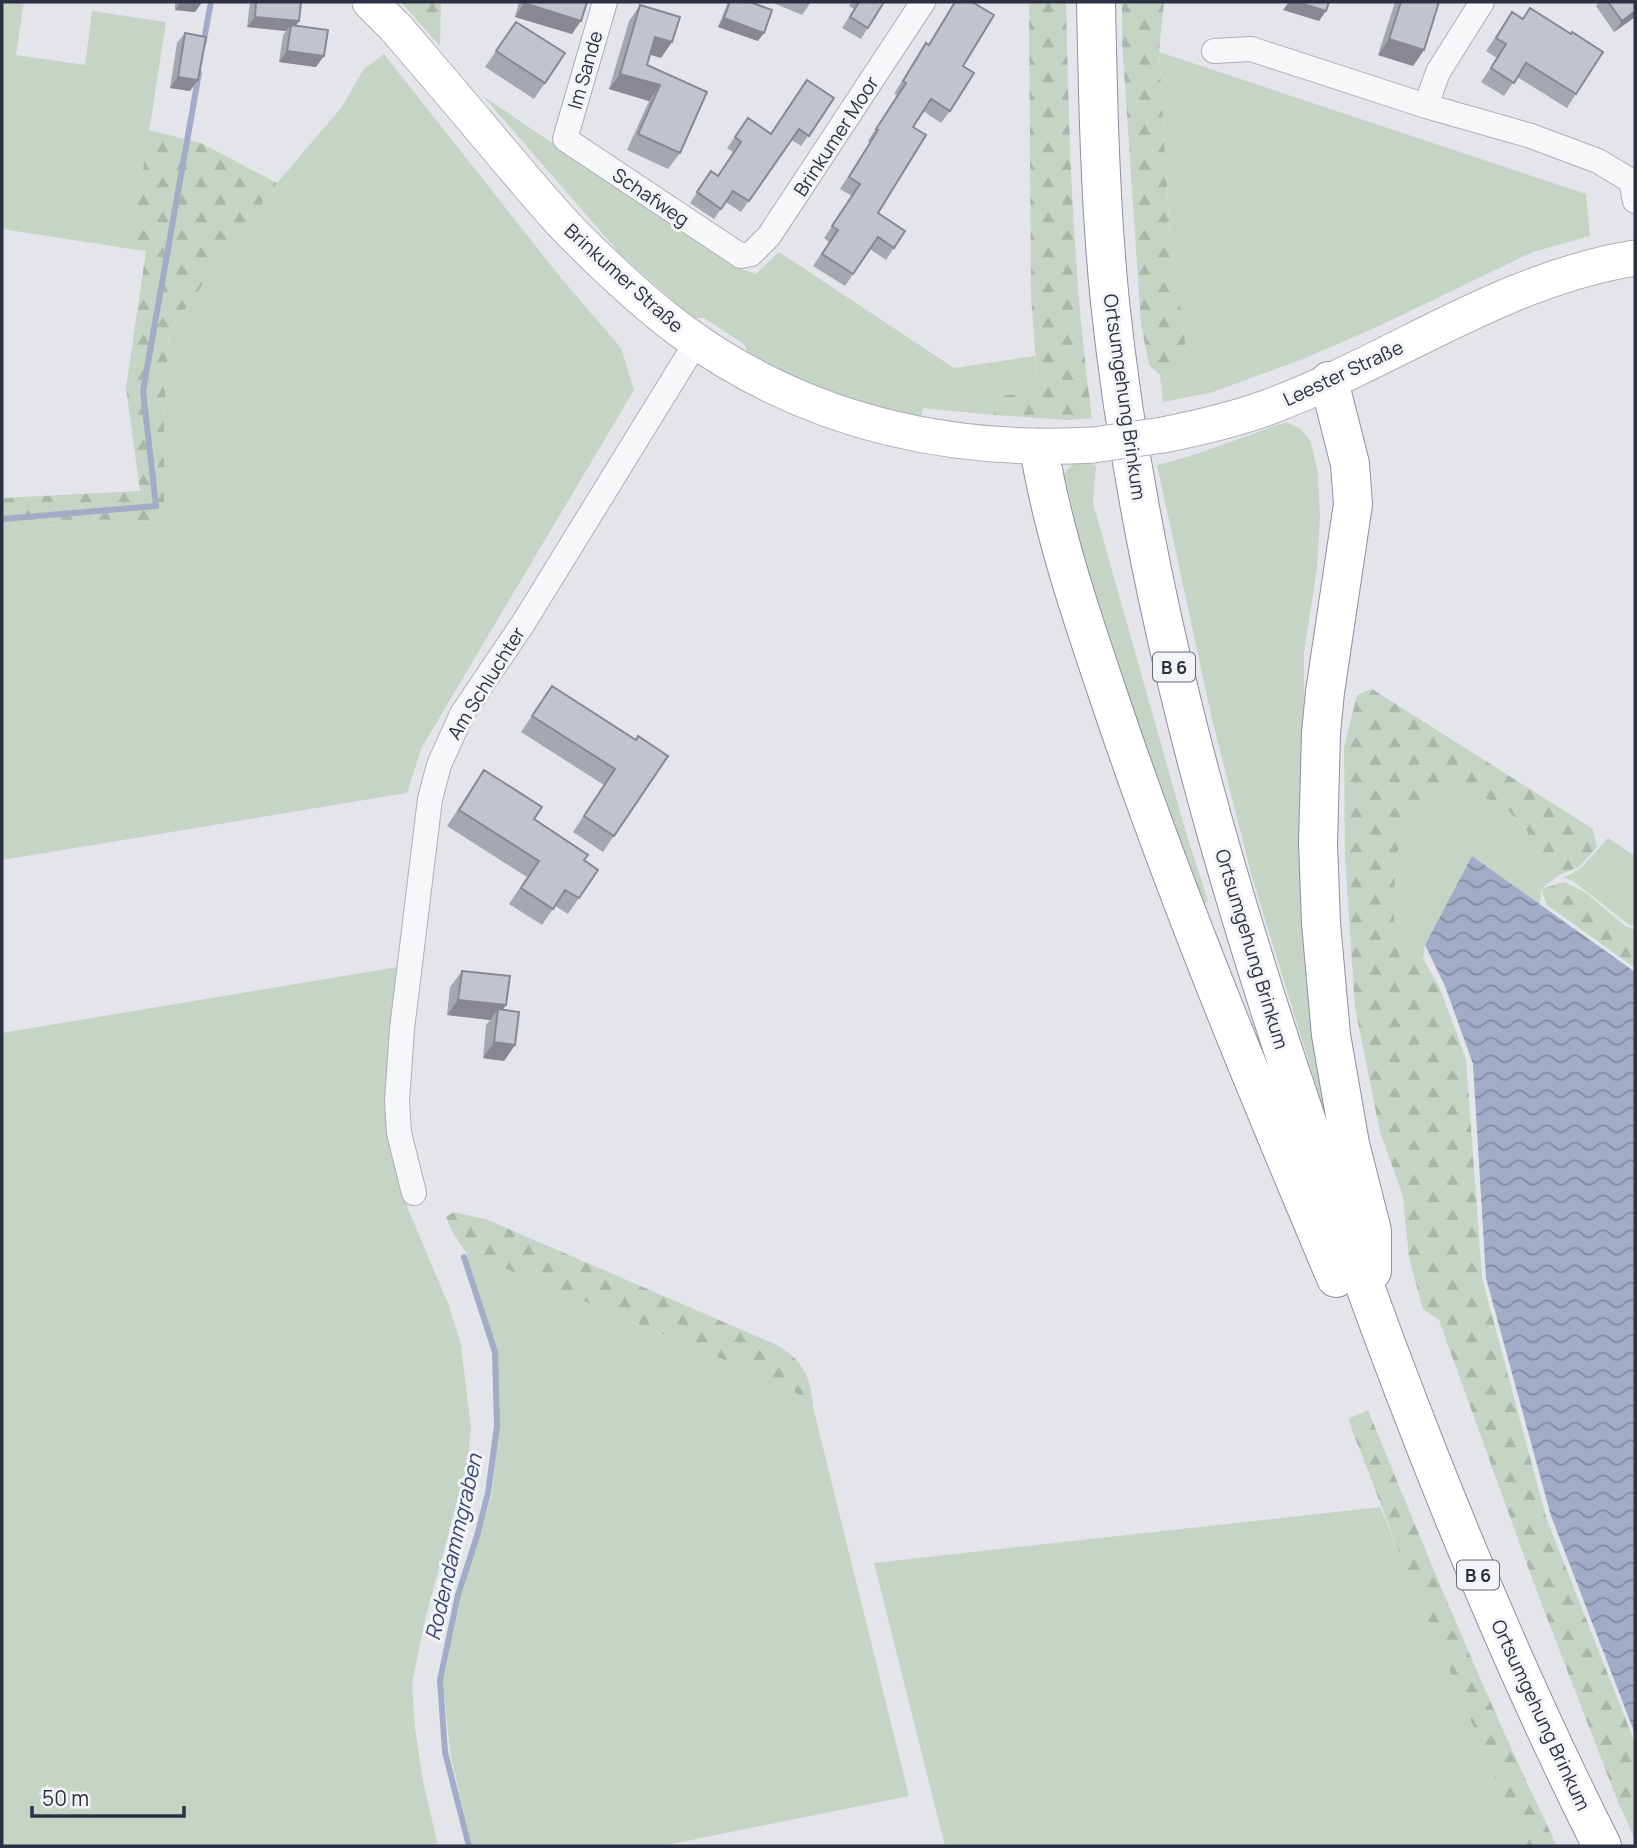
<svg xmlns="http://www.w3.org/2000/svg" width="1637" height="1848" font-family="Manrope,sans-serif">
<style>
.grass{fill:#c6d4c5}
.forest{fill:url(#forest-firs)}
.water{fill:url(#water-waves)}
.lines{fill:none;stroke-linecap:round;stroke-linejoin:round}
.stream{stroke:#a2acc7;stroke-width:6}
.street-casing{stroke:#adafb8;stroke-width:26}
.secondary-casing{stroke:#adafb8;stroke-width:37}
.highway-casing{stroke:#8c90a0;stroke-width:40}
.street{stroke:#f6f7f9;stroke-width:24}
.secondary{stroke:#fff;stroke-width:35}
.highway{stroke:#fff;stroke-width:38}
.secondary-bridge-casing{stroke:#adafb8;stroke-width:37;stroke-linecap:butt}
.secondary-bridge{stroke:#fff;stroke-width:35}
.wall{fill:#a6a8b0}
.shaded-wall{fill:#878890}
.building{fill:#c1c3cd;stroke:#878890;stroke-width:2}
.labels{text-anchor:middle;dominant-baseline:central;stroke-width:6;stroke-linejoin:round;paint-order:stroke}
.shield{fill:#f3f4f8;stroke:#686b79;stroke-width:2}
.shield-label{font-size:18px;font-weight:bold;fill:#2c3042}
.street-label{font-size:19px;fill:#2c3042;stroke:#f3f4f8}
.water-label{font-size:21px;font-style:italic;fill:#394773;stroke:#f3f4f8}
</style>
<defs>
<pattern id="forest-firs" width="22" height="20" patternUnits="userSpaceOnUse" patternTransform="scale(1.75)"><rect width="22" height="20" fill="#c6d4c5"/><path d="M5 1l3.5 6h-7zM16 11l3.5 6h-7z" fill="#aab6aa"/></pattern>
<pattern id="water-waves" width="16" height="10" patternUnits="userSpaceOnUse" patternTransform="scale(1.75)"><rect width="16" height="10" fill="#a2acc7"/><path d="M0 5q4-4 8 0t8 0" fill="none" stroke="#848ca3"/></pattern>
</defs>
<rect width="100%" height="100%" fill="#e4e5eb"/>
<!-- grass -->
<path class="grass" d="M2 2H24L16 55 85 65 92 11 166 22 131 249 2 229Z
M1159 52 1586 194 1590 236 1533 252 1379 326 1303 359 1213 392 1163 402 1160 375 1180 366 1186 347 1170 236Z
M384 54 561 278 621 348 634 390 422 747 407 793 2 860V527L164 522V418L169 331 277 183 341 108 364 69Z
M483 96 735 267 756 274 779 252 954 368 1035 356 1038 392 1001 396 994 415 923 408 921 417 845 400 750 357 744 344 704 318H693L622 256Z
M1286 422 1300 428 1311 442 1318 473 1320 517 1317 569 1304 652 1303 877 1326 1118 1252 877 1212 719 1157 465 1191 456Z
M1086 460 1096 466 1093 503 1185 829 1208 901 1205 904 1197 898 1089 579 1064 473 1073 464Z
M1451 786 1503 805 1528 832 1540 867 1559 875 1541 889 1540 905 1472 857 1425 945 1423 959 1400 958 1394 930 1395 858 1415 806Z
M1608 838 1635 856V926L1628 924 1573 881 1564 878 1581 868Z
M397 967 388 1057 390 1147 406 1204 449 1306 461 1344 471 1428 467 1467 426 1616 412 1683 415 1729 423 1781 438 1846H2V1033Z
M466 1252 789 1387 813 1407 909 1796 662 1846H472L450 1753 443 1681 461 1596 492 1494 499 1427 497 1352Z
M1380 1507 1524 1846H945L874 1563Z"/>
<!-- forest -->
<path class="forest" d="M401 2H441L440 46Z
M1029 2H1066C1069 141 1073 280 1092 418L1068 420 994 415 1000 396 1038 392 1031 295Z
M1122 2H1164L1159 52 1170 236 1186 347 1180 366 1160 375 1149 365 1141 324 1122 40Z
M149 130 201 143 277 183 169 331 164 418V522L2 527V498L140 491 126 388 146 251 131 249Z
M1372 689 1593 829 1597 847 1579 867 1559 875 1540 867 1526 851 1528 832 1503 805 1451 786 1415 806 1395 858 1394 930 1400 957 1423 959 1439 986 1466 1059 1482 1278 1546 1517 1635 1743V1839L1618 1802 1537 1592 1439 1320 1423 1309 1409 1258 1403 1196 1380 1132 1355 1008 1345 857 1344 747 1357 695Z
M1564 882 1585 892 1625 926 1635 930V968L1547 905 1541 889Z
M454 1212 488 1220 777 1345C803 1361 811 1376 813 1407L789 1387 466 1252 452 1232 446 1217Z
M1368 1410C1428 1557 1488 1703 1557 1846H1524L1399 1552 1348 1419Z"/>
<!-- water -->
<path class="water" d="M1472 856 1635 972V1734L1551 1516 1486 1278 1473 1064 1445 986 1425 945Z"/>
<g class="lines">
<!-- stream -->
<path class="stream" d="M203 45 211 2
M2 519 156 506 143 391 199 73
M464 1257 495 1352 497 1426 488 1493 477 1536 458 1595 440 1680 445 1752 469 1846"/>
<!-- street casing -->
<g class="street-casing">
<path id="street" d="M605 2 565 139 741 256 751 254 769 236 923 2
M1214 51 1251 49 1426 106 1531 136 1598 161 1631 181 1635 201
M1426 106 1438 72 1482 2
M414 1193 399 1133 397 1101 402 1029 430 799 439 765 462 714 524 622 697 341"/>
</g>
<!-- secondary casing -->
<g class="secondary-casing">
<path id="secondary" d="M370 2 396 28C432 70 467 111 502 153 526 181 550 211 576 237 609 270 645 304 683 332 805 421 943 453 1093 445
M1163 435C1198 428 1233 420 1266 408 1391 362 1502 279 1635 258"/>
</g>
<!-- highway casing -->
<g class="highway-casing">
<path id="highway" d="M1096 2C1098 101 1100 203 1110 302 1143 614 1234 917 1338 1211 1414 1427 1499 1641 1602 1846
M1329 381 1350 464 1353 504 1325 692 1321 733 1318 843 1321 923 1331 1035 1350 1144 1372 1231V1271
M1039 448C1054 538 1085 626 1114 712 1179 904 1257 1091 1336 1278"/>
</g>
<!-- street -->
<use href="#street" class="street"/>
<!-- secondary -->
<use href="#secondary" class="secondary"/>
<!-- highway -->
<use href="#highway" class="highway"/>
<!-- secondary-bridge casing -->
<g class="secondary-bridge-casing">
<path id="secondary-bridge" d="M1093 445 1163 435"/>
</g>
<!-- secondary-bridge -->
<use href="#secondary-bridge" class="secondary-bridge"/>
</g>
<!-- wall -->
<path class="wall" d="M175 2H202L195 12 175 10Z
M250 2H301L299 21 296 25 316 67 279 62 283 35 286 31 247 27Z
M519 2H587L572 34 515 17Z
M728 2H750L758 41 718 27Z
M771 2H811L802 15Z
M851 2H884L861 39 842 28 854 9 849 6Z
M955 2H972L963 66 950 111 941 123 923 111 913 127 878 213 905 231 886 260 870 249 845 286 813 266 829 242 824 238 852 196 840 189 870 142 868 141 897 95 894 94 918 55 926 43 928 45Z
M1395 2H1439L1424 50 1413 66 1378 55Z
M1599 2H1635V17L1614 32 1596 6Z
M640 5 661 58 650 54 647 65 707 92 680 153 668 169 627 150 649 101 609 89 629 21Z
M1512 12 1576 94 1567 108 1517 77 1504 96 1481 82 1497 58 1486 51Z
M516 22 545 83 534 99 485 67Z
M185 33 190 91 170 88 177 43Z
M834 98 801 146 792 140 741 212 726 202 714 219 690 203 711 171 718 176 733 152 727 148 748 118 771 133Z
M552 686 636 740 668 756 603 852 573 832 604 785 521 732Z
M484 770 534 819 584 860 598 870 568 914 555 906 542 925 509 904 527 877 447 826Z
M462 971 506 1005 503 1010 515 1045 504 1061 483 1058 486 1025 490 1020 447 1015 450 987Z"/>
<!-- shaded-wall -->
<path class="shaded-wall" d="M181 2H202L195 12 175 10Z
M1289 2H1297L1326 11 1319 21 1283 10Z
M524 3 581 21 572 34 515 17Z
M1635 11V17L1614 32 1622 21Z
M255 17 299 21 292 32 291 25 286 31 247 27Z
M724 18 764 33 758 41 718 27Z
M655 37 672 42 661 58 644 53Z
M1389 39 1424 50 1413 66 1378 55Z
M287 51 324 56 316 67 279 62Z
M620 74 660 85 649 101 609 89Z
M178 77 198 80 190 91 170 88Z
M458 1000 506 1005 496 1019 498 1009 490 1020 447 1015Z
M494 1042 515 1045 504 1061 483 1058Z"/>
<!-- building -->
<path class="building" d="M256 2H301L299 21 255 17Z
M525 2H587L581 21 524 3Z
M730 2H750L772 10 764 33 724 18Z
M859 2H884L868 28 850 17Z
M955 2H972L994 15 963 66 974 73 950 111 931 99 913 127 926 135 878 213 905 231 894 248 878 237 853 274 822 254 838 230 832 226 860 184 849 177 878 130 876 129 906 83 903 81 926 43 929 45Z
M1297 2H1329L1326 11Z
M1401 2H1439L1424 50 1389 39Z
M1608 2H1635V11L1622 21Z
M640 5 680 17 672 42 655 37 647 65 707 92 680 153 638 134 660 85 620 74Z
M1530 8 1571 34 1572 32 1603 52 1576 94 1526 63 1514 83 1491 68 1506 44 1496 38 1512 12 1523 19Z
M516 22 565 53 545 83 496 51Z
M291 25 328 30 324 56 287 51Z
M185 33 206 37 198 80 178 77Z
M807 80 834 98 809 136 799 129 749 201 733 191 721 209 697 192 711 171 718 176 741 142 735 137 748 118 771 134Z
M552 686 636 740 638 736 668 756 614 836 584 816 615 769 532 716Z
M484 770 542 807 534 819 588 855 584 860 598 870 579 898 565 890 553 909 521 888 539 861 459 810Z
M462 971 510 976 506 1005 458 1000Z
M498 1009 519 1012 515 1045 494 1042Z"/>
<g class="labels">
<!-- shield labels -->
<g class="shield">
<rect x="1153" y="652.5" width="42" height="29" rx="5"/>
<rect x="1457" y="1560.5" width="42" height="29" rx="5"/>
</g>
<g class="shield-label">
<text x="1174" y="667">B 6</text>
<text x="1478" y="1575">B 6</text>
</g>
<!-- street labels -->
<g class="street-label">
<text transform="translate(585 70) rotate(-74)">Im Sande</text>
<text transform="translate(836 136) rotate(-57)">Brinkumer Moor</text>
<text transform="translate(651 197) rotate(34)">Schafweg</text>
<text transform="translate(624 278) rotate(42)">Brinkumer Straße</text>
<text transform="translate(1343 373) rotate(-25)">Leester Straße</text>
<text transform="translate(1125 397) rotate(82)">Ortsumgehung Brinkum</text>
<text transform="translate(486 683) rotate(-58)">Am Schluchter</text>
<text transform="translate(1252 949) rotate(73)">Ortsumgehung Brinkum</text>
<text transform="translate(1541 1715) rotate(65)">Ortsumgehung Brinkum</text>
</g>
<!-- water labels -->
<g class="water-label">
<text transform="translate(453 1547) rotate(-77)">Rodendammgraben</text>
</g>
</g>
<!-- border -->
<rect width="1637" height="1848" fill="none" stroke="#2c3042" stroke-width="7"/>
<!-- scale -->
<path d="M32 1806v10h152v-10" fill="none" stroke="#2c3042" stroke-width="3.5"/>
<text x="42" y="1806" font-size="21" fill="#2c3042" stroke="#f3f4f8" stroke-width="5" paint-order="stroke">50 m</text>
</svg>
